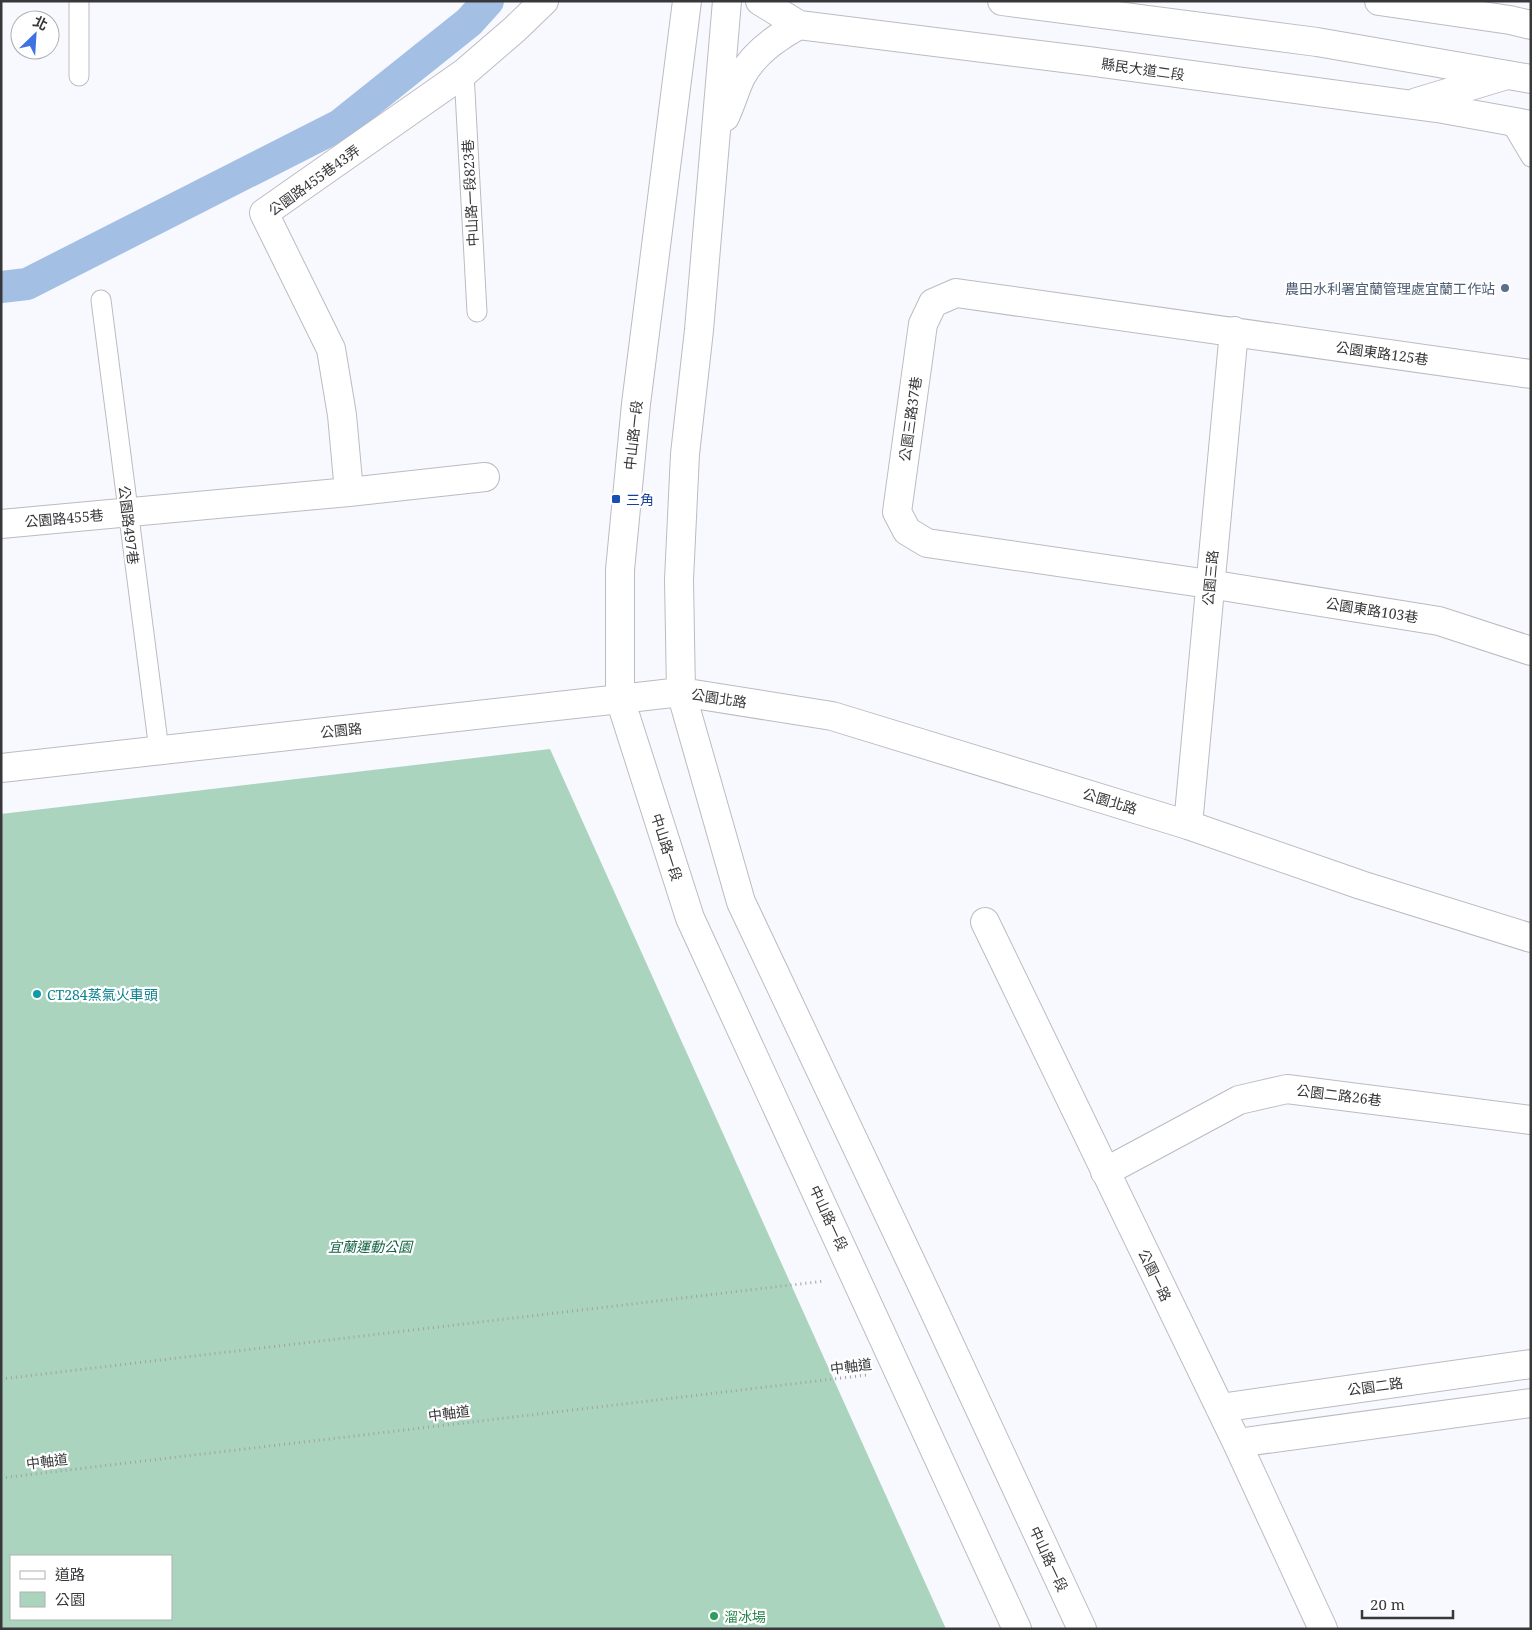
<svg xmlns="http://www.w3.org/2000/svg" width="1532" height="1630" font-family="'Noto Serif','Noto Sans TC',serif">
<style>
.green{fill:#abd4be;fill-rule:evenodd}
.lines{fill:none;stroke-linecap:round;stroke-linejoin:round}
.canal{stroke:#a3bfe4;stroke-width:32}
.service-casing{stroke:#bbbbc2;stroke-width:21}
.minor-casing{stroke:#bbbbc2;stroke-width:30}
.tertiary-casing{stroke:#bbbbc2;stroke-width:30}
.secondary-casing{stroke:#bbbbc2;stroke-width:30}
.path{stroke:#a0a0a5;stroke-width:3;stroke-dasharray:1 4;stroke-linecap:butt}
.service{stroke:#fff;stroke-width:19}
.minor{stroke:#fff;stroke-width:28}
.tertiary{stroke:#fff;stroke-width:28}
.secondary{stroke:#fff;stroke-width:28}
.service-dot{fill:#5c6f8a;stroke:#fff;stroke-width:2}
.transit-dot{fill:#1a4fb4;stroke:#fff;stroke-width:2}
.culture-dot{fill:#0f9aa8;stroke:#fff;stroke-width:2}
.leisure-dot{fill:#2e9e5b;stroke:#fff;stroke-width:2}
.labels{text-anchor:middle;dominant-baseline:central;stroke-width:4.5;stroke-linejoin:round;paint-order:stroke}
.street-label{font-size:14px;fill:#38383b;stroke:#fff}
.service-label{font-size:14px;fill:#4e5e75;stroke:#fff;text-anchor:end}
.transit-label{font-size:14px;fill:#164399;stroke:#fff;text-anchor:start}
.culture-label{font-size:14px;fill:#0d838f;stroke:#fff;text-anchor:start}
.park-label{font-size:14px;font-style:italic;fill:#156545;stroke:#fff}
.leisure-label{font-size:14px;fill:#27864d;stroke:#fff;text-anchor:start}
</style>
<rect width="100%" height="100%" fill="#f8f8ff"/>
<!-- green -->
<path class="green" d="M550 749 946 1629H1V814ZM11 1556H171V1619H11Z"/>
<g class="lines">
<!-- canal -->
<path class="canal" d="M1 287 27 284 340 125 469 22 488 1"/>
<!-- service casing -->
<g class="service-casing">
<path id="service" d="M464 73 477 312
M79 76V1
M1509 120 1531 157
M101 300 159 750"/>
</g>
<!-- minor casing -->
<g class="minor-casing">
<path id="minor" d="M1531 374 956 293 933 303 923 324 897 512 907 531 927 543 1209 584 1439 621 1531 651
M349 492 342 415 331 349 264 213 464 73 515 29 544 1
M1 524 349 492 485 477
M1 768 620 699
M1188 825 1234 331
M985 922 1237 1443 1323 1629
M1105 1172 1239 1100 1287 1089 1531 1120
M1220 1408 1531 1364
M1237 1443 1531 1403"/>
</g>
<!-- tertiary casing -->
<g class="tertiary-casing">
<path id="tertiary" d="M687 1 636 404 620 570V699L690 918 1017 1629
M727 1 699 330 685 454 679 580 681 692 741 902 930 1302 1082 1629
M760 1 799 25 1088 61 1443 109 1531 125
M1417 102 1507 75
M725 117C731 104 735 90 741 77 753 54 777 37 799 25
M620 699 681 692 832 716 1188 825 1361 885 1531 938"/>
</g>
<!-- secondary casing -->
<g class="secondary-casing">
<path id="secondary" d="M1002 1 1317 42 1531 79
M1379 1 1510 20 1531 25"/>
</g>
<!-- path -->
<path class="path" d="M1 1379 825 1281
M1 1478 867 1375"/>
<!-- service -->
<use href="#service" class="service"/>
<!-- minor -->
<use href="#minor" class="minor"/>
<!-- tertiary -->
<use href="#tertiary" class="tertiary"/>
<!-- secondary -->
<use href="#secondary" class="secondary"/>
</g>
<!-- markers -->
<circle class="service-dot" cx="1505" cy="288" r="5"/>
<rect class="transit-dot" x="611" y="494" width="10" height="10" rx="2.5"/>
<circle class="culture-dot" cx="37" cy="994" r="5"/>
<circle class="leisure-dot" cx="714" cy="1616" r="5"/>
<g class="labels">
<!-- street labels -->
<g class="street-label">
<text transform="translate(1143 69) rotate(8)">縣民大道二段</text>
<text transform="translate(314 180) rotate(-36)">公園路455巷43弄</text>
<text transform="translate(470 193) rotate(-93)">中山路一段823巷</text>
<text transform="translate(1382 353) rotate(8)">公園東路125巷</text>
<text transform="translate(910 419) rotate(-82)">公園三路37巷</text>
<text transform="translate(633 435) rotate(-84)">中山路一段</text>
<text transform="translate(64 518) rotate(-5)">公園路455巷</text>
<text transform="translate(129 525) rotate(83)">公園路497巷</text>
<text transform="translate(1210 578) rotate(-85)">公園三路</text>
<text transform="translate(1372 610) rotate(9)">公園東路103巷</text>
<text transform="translate(719 698) rotate(9)">公園北路</text>
<text transform="translate(341 730) rotate(-6)">公園路</text>
<text transform="translate(1110 801) rotate(17)">公園北路</text>
<text transform="translate(667 847) rotate(72)">中山路一段</text>
<text transform="translate(1339 1095) rotate(7)">公園二路26巷</text>
<text transform="translate(829 1218) rotate(65)">中山路一段</text>
<text transform="translate(1155 1275) rotate(64)">公園一路</text>
<text transform="translate(851 1366) rotate(-7)">中軸道</text>
<text transform="translate(1375 1386) rotate(-8)">公園二路</text>
<text transform="translate(449 1413) rotate(-7)">中軸道</text>
<text transform="translate(47 1461) rotate(-7)">中軸道</text>
<text transform="translate(1049 1559) rotate(65)">中山路一段</text>
</g>
<!-- service labels -->
<g class="service-label">
<text x="1495" y="288">農田水利署宜蘭管理處宜蘭工作站</text>
</g>
<!-- transit labels -->
<g class="transit-label">
<text x="626" y="499">三角</text>
</g>
<!-- culture labels -->
<g class="culture-label">
<text x="47" y="994">CT284蒸氣火車頭</text>
</g>
<!-- park labels -->
<g class="park-label">
<text x="370" y="1246">宜蘭運動公園</text>
</g>
<!-- leisure labels -->
<g class="leisure-label">
<text x="724" y="1616">溜冰場</text>
</g>
</g>
<!-- border -->
<rect width="1532" height="1630" fill="none" stroke="#38383b" stroke-width="5"/>
<!-- legend -->
<rect x="10" y="1555" width="162" height="65" fill="#ffffff" stroke="#afafb1"/>
<rect x="20" y="1571" width="25" height="8" fill="#ffffff" stroke="#afafb1"/>
<text x="55" y="1580" font-size="15" fill="#38383b">道路</text>
<rect x="20" y="1592" width="25" height="15" fill="#abd4be" stroke="#afafb1"/>
<text x="55" y="1605" font-size="15" fill="#38383b">公園</text>
<!-- north arrow -->
<g transform="translate(35 35) rotate(25)"><circle r="24" fill="#ffffff" stroke="#afafb1"/>
<path d="M0-4L9 19L0 12L-9 19Z" fill="#3e71e1"/>
<text y="-8" font-size="14" font-weight="bold" text-anchor="middle" fill="#38383b">北</text>
</g>
<!-- scale -->
<path d="M1362 1610v8h91v-8" fill="none" stroke="#38383b" stroke-width="2.5"/>
<text x="1370" y="1610" font-size="15" fill="#38383b" stroke="#ffffff" stroke-width="4" paint-order="stroke">20 m</text>
</svg>
